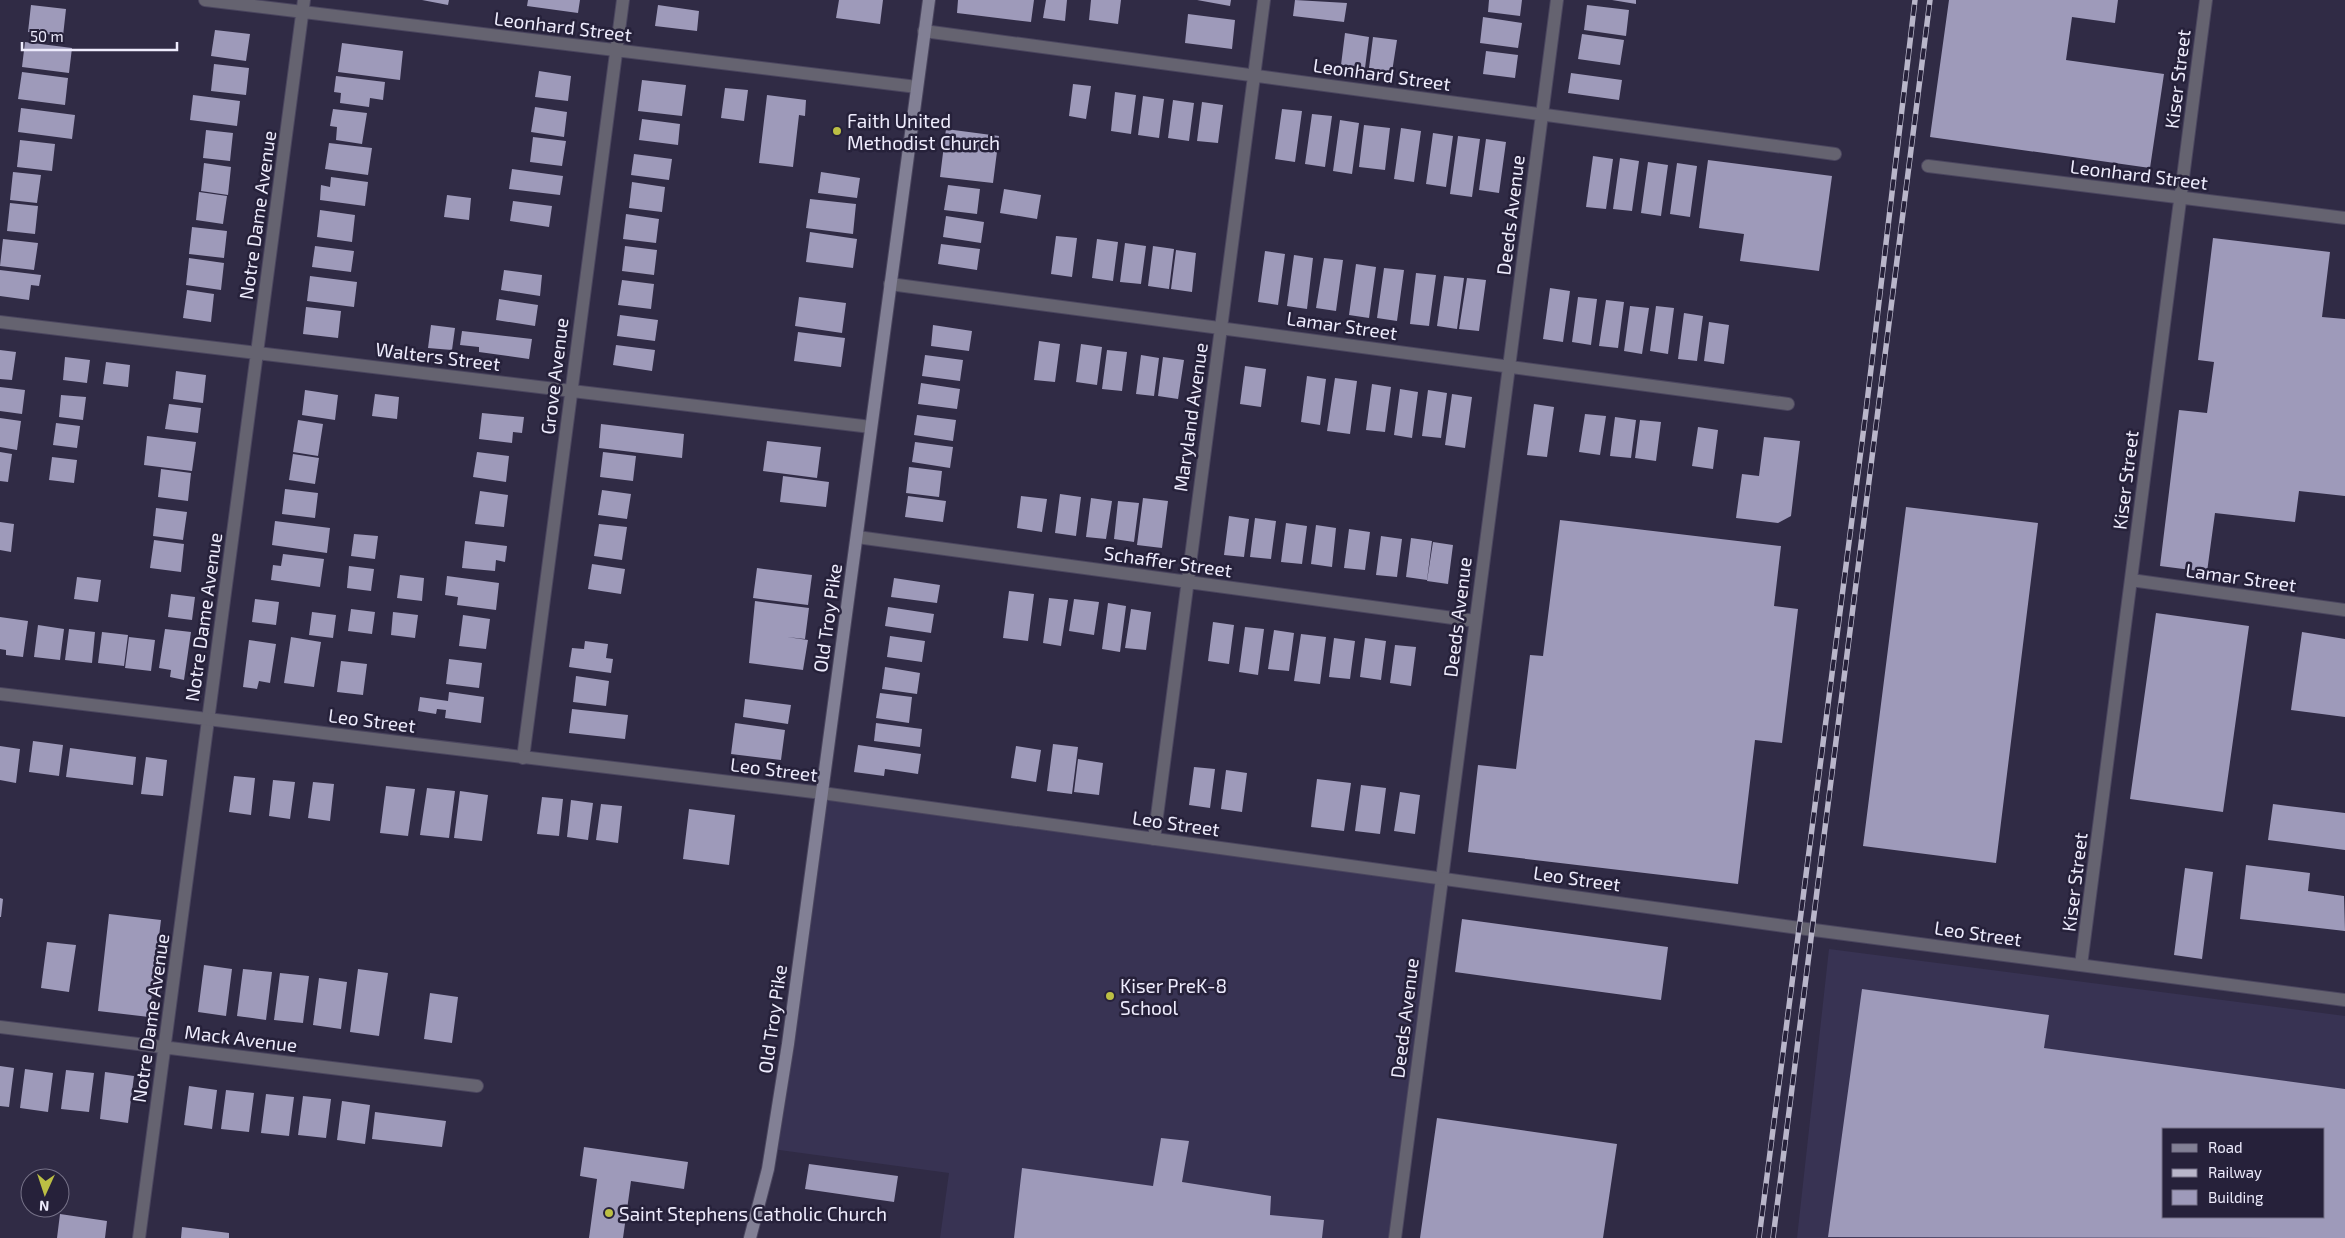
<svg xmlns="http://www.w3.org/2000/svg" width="2345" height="1238" font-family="'Exo 2',sans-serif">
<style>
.built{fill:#383353;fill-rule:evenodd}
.building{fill:#9e9aba;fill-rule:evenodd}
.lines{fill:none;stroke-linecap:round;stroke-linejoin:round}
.minor-casing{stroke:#4b465f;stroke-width:14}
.tertiary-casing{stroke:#4b465f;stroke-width:14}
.secondary-casing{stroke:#4b465f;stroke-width:14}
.minor{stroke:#656370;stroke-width:12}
.tertiary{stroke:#656370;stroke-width:12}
.secondary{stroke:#828095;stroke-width:12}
.rail-casing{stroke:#b9b6ca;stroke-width:5.5}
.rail{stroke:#26213a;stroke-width:4;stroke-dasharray:11;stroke-linecap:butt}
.poi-dot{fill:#bcbf44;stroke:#26213a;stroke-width:2}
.labels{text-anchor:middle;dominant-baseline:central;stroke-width:5;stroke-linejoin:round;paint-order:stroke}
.street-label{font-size:19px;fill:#eeecfd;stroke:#26213a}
.poi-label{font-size:19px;fill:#eeecfd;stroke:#26213a;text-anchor:start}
</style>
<rect width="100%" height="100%" fill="#302b45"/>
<!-- built -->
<path class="built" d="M822 793 1441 879 1395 1238H940L949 1173 772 1149Z
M1829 949 2345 1016V1238H1797ZM2164 1129H2324V1217H2164Z"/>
<!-- building -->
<path class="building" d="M422 0H449L448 5Z
M528 0H580L578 13 527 6Z
M839 0H883L880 24 836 18Z
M958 0H1034L1031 22 957 13Z
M1046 0H1067L1065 21 1043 18Z
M1091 0H1121L1118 24 1089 20Z
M1197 0H1231L1230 6Z
M1295 0 1347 3 1344 22 1293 16Z
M1489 0H1522L1520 16 1488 12Z
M1612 0H1636V4Z
M1949 0H2118L2115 23 2072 17 2066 60 2164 74 2150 168 1930 137Z
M31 5 66 9 63 36 28 32Z
M658 5 699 11 697 31 655 26Z
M1587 5 1629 10 1626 36 1584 30Z
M1188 14 1235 20 1232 49 1185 43Z
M1483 17 1522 23 1518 48 1480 43Z
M215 30 250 34 246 61 211 56Z
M1345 33 1369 37 1365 68 1341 65Z
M1582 34 1624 40 1620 65 1578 59Z
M1373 37 1397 40 1392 72 1369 68Z
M25 42 72 48 69 73 22 67Z
M342 43 403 51 400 80 338 72Z
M1486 51 1518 55 1515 78 1483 74Z
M214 64 249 68 246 95 211 91Z
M539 71 571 76 568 101 535 97Z
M22 72 68 78 65 105 18 99Z
M1571 73 1622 80 1619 100 1568 93Z
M336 76 385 82 383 100 370 98 369 107 340 103 341 93 334 92Z
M642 80 686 85 682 116 638 111Z
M1073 84 1091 86 1086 119 1069 116Z
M725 88 748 90 744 121 721 118Z
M1115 92 1136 95 1131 134 1111 131Z
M193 95 240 101 237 126 190 120Z
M767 95 806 100 805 116 799 115 793 167 759 163Z
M1143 96 1164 99 1159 138 1138 135Z
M1173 100 1194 103 1189 141 1168 138Z
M1202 102 1223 105 1218 143 1197 141Z
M535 107 567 112 564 137 531 132Z
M21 108 75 115 72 139 18 132Z
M333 109 367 113 362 144 336 140 337 127 330 126Z
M1282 109 1302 111 1295 162 1275 159Z
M1312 114 1332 116 1325 167 1305 164Z
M642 119 680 124 678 145 639 140Z
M1340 120 1359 123 1352 174 1333 171Z
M1364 125 1390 128 1385 170 1359 167Z
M1401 128 1421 131 1414 182 1394 179Z
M946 129 999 136 993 183 940 177Z
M206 130 233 133 230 161 203 158Z
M1433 133 1453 136 1446 187 1426 184Z
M1458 136 1480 139 1472 197 1450 194Z
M533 137 566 141 562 166 530 162Z
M1486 139 1506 142 1499 193 1479 190Z
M20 140 55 144 52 171 17 167Z
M329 143 372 148 368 175 325 169Z
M634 154 672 159 669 180 631 175Z
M1593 156 1613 159 1606 209 1586 207Z
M1620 158 1639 161 1632 211 1613 209Z
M1708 160 1832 176 1819 271 1740 261 1744 234 1699 228Z
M1648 162 1668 165 1661 216 1641 213Z
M204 163 231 167 228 195 201 191Z
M1677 163 1697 166 1690 217 1670 214Z
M512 169 563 176 560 195 509 189Z
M13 172 41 175 37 203 10 200Z
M821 172 860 178 857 198 818 193Z
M331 177 368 182 365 206 320 200 321 185 330 187Z
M632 182 665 187 662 212 629 208Z
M948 185 980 189 977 214 944 210Z
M1004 189 1041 195 1037 219 1000 213Z
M199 192 227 196 223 224 196 220Z
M447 195 471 198 469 220 444 217Z
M810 199 856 204 853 234 806 228Z
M513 201 552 206 549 227 510 221Z
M10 203 38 206 35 234 7 231Z
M320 210 355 215 352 242 317 237Z
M626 214 659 219 656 243 623 239Z
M946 216 984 222 981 243 943 237Z
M192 227 227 231 224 258 189 254Z
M810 232 857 239 853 268 806 262Z
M1056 236 1077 238 1072 277 1051 274Z
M2213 238 2330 252 2322 317 2345 319V496L2299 491 2295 522 2215 513 2207 572 2160 566 2179 410 2207 413 2214 362 2198 360Z
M3 239 38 243 34 270 0 266Z
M1097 239 1118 242 1113 281 1092 278Z
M1125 243 1146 246 1141 284 1120 282Z
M941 244 980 249 977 270 938 264Z
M315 246 354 251 351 272 312 267Z
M625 246 657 250 654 275 622 271Z
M1153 246 1174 249 1169 289 1148 286Z
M1176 250 1196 253 1192 292 1171 289Z
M1265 251 1285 254 1278 305 1258 302Z
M1294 255 1313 258 1307 309 1287 306Z
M189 258 224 263 221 290 186 285Z
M1324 258 1343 260 1336 311 1316 308Z
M1356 264 1376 267 1369 318 1349 315Z
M1384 268 1404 270 1397 321 1377 318Z
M0 270 41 275 39 286 31 285 29 300 0 296Z
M504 270 542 275 540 296 501 290Z
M1416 273 1436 275 1429 326 1410 324Z
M310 276 357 282 354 307 307 301Z
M1444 276 1464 278 1457 329 1437 326Z
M1467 278 1486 280 1479 331 1459 329Z
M622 280 654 284 651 309 618 305Z
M1550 288 1570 291 1563 342 1543 339Z
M187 290 214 294 211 322 183 318Z
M799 297 846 303 842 333 795 326Z
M1578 297 1597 299 1591 345 1572 342Z
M499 299 538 305 535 326 496 320Z
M1606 300 1624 302 1618 348 1599 346Z
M1630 306 1649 308 1642 354 1624 351Z
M1656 306 1674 308 1668 354 1650 351Z
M306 307 341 311 338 338 303 334Z
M1684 313 1703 316 1697 361 1678 359Z
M620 315 658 320 655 341 617 336Z
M1709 322 1729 325 1724 364 1704 361Z
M431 325 455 328 452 350 428 348Z
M933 325 972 331 969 351 931 346Z
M462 331 532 339 529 359 479 352V347L460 345Z
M798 332 845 338 841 367 794 361Z
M1039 341 1060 344 1055 382 1034 380Z
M1081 344 1102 347 1097 385 1076 382Z
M616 345 655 350 652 371 613 365Z
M0 350 16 352 12 380 0 379Z
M1107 350 1127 352 1122 391 1102 389Z
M925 355 963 360 960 381 922 376Z
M1141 355 1159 358 1154 396 1136 394Z
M65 357 90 360 87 383 63 380Z
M1163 357 1184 360 1178 399 1158 396Z
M106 362 130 365 128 387 103 384Z
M1245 366 1266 369 1261 407 1240 404Z
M176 371 206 375 203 403 173 399Z
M1307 376 1326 379 1320 425 1301 422Z
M1335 378 1357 381 1350 434 1327 431Z
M921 383 960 389 957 409 918 404Z
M1372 384 1391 387 1385 432 1366 430Z
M0 387 25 390 22 414 0 411Z
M1400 389 1418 392 1412 438 1394 435Z
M305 390 338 395 335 420 302 415Z
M1428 390 1447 393 1441 438 1422 436Z
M375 394 399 397 397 419 372 416Z
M1452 394 1472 397 1465 448 1445 445Z
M61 395 86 397 83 420 59 417Z
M169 404 201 408 198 433 165 429Z
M1534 404 1554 407 1547 457 1527 455Z
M482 413 524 417 522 433 513 432 512 443 479 439Z
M1585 414 1606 416 1600 455 1579 452Z
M917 415 956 420 953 441 914 435Z
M1615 417 1636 420 1631 458 1610 456Z
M0 418 21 421 17 450 0 447Z
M298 420 323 424 318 456 293 452Z
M1640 420 1661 422 1656 461 1635 458Z
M56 423 80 426 77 448 53 445Z
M601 424 684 434 682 458 599 448Z
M1698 427 1718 430 1713 469 1692 466Z
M147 436 196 442 192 471 144 465Z
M1764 437 1800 441 1791 516 1778 523 1736 518 1742 474 1759 476Z
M767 441 821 447 817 478 763 471Z
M915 442 953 447 950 468 912 462Z
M0 452 12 454 8 482 0 481Z
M477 452 509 456 506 482 473 477Z
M603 452 636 456 633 481 600 477Z
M293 454 319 458 315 484 289 480Z
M52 457 77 460 74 483 49 480Z
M909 467 942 471 939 497 906 493Z
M161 469 191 473 188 501 158 497Z
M783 476 829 482 826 507 780 502Z
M285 489 318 493 315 518 282 514Z
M602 490 631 494 627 519 598 515Z
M480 491 508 495 504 527 475 524Z
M1060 494 1081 497 1076 536 1055 533Z
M908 496 946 501 943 522 905 517Z
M1021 496 1047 499 1042 532 1017 528Z
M1091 498 1112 501 1106 539 1086 537Z
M1143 498 1168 501 1162 548 1137 545Z
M1118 501 1139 503 1134 542 1114 539Z
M1906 507 2038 523 1996 863 1863 846Z
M156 508 187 512 183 540 153 536Z
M1229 516 1249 519 1244 557 1224 555Z
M1255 518 1276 521 1271 559 1250 557Z
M1560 520 1781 546 1774 606 1798 609 1782 743 1755 740 1738 884 1468 852 1478 765 1516 769 1530 655 1543 656Z
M275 521 330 528 327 553 272 545Z
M0 522 14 524 11 552 0 550Z
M1286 523 1307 526 1302 564 1281 562Z
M599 524 627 527 622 560 594 556Z
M1316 525 1336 528 1332 567 1311 564Z
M1349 529 1370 532 1365 570 1344 568Z
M354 534 378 536 375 559 351 556Z
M1381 536 1402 539 1397 577 1376 575Z
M1411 538 1432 541 1427 580 1406 577Z
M154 540 184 544 181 572 150 568Z
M465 541 507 546 505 562 496 560 495 571 462 568Z
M1433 542 1453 545 1448 584 1427 581Z
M283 554 324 559 320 587 271 580 273 565 281 566Z
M592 564 625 569 621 594 588 589Z
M349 566 374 569 371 591 347 588Z
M757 568 812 575 808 605 753 598Z
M400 575 424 578 422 601 397 598Z
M447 576 499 583 496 610 457 605 458 597 445 595Z
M77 577 101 580 98 602 74 599Z
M894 578 940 585 937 603 891 597Z
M1009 591 1034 594 1028 641 1003 638Z
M171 594 195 597 192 620 168 617Z
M1049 598 1068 600 1061 646 1043 643Z
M255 599 279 602 276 625 252 622Z
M1074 599 1099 602 1094 635 1069 631Z
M755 601 809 608 805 639 787 637 808 640 803 670 749 663Z
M1108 603 1126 606 1120 652 1102 649Z
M888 607 934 614 931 633 885 626Z
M351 609 375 612 372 634 348 631Z
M1131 609 1151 612 1146 650 1125 648Z
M312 612 336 615 333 638 309 635Z
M393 612 418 615 415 638 391 635Z
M2156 613 2249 626 2223 812 2130 799Z
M463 615 490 619 486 649 459 646Z
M0 617 28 621 23 657 6 655V650L0 649Z
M1213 622 1234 625 1229 664 1208 661Z
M38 625 64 629 60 660 34 657Z
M1245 627 1264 629 1258 675 1239 672Z
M69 629 95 632 92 663 65 660Z
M165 629 191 632 184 680 170 677 171 670 159 668Z
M1274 630 1294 633 1289 671 1268 669Z
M102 632 128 635 124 666 98 663Z
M2302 632 2345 639V717L2291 710Z
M1301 634 1326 637 1320 684 1294 681Z
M890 636 925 641 922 662 887 657Z
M129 637 155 640 151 671 125 668Z
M291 637 321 642 314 687 284 683Z
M1334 638 1355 641 1350 679 1329 677Z
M1365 638 1386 641 1381 680 1360 677Z
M249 640 276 644 270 683 259 681 257 689 243 687Z
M585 641 608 644 606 658 613 659 611 673 569 667 572 648 584 649Z
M1395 645 1416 647 1411 686 1390 683Z
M449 659 482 663 479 688 446 684Z
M341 661 367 664 363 695 337 692Z
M885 667 920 673 917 694 882 689Z
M576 676 609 681 606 706 573 702Z
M449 692 484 697 481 723 445 718 446 710 437 709 436 714 418 711 420 697 448 701Z
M880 693 912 697 909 723 876 718Z
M745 699 791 705 788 724 743 717Z
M572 709 628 715 625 739 569 733Z
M735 723 785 730 781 760 731 754Z
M876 723 922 729 920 747 874 741Z
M33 741 63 745 59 776 29 772Z
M1053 744 1078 747 1072 794 1047 791Z
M858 745 921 754 918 774 885 769 884 776 854 772Z
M0 746 20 749 16 783 0 780Z
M1016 746 1041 750 1036 782 1011 778Z
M70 748 136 757 133 785 66 777Z
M146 757 167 760 163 796 141 794Z
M1078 759 1103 763 1099 795 1074 792Z
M1194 767 1215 769 1210 808 1189 805Z
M1226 770 1247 773 1242 812 1221 809Z
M234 776 255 778 251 815 229 812Z
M1317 779 1351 783 1344 831 1311 827Z
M273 780 295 782 290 819 269 816Z
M313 782 334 784 330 821 308 818Z
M1361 785 1386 788 1380 834 1355 831Z
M386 786 415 789 408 836 380 833Z
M427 788 455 791 449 838 420 835Z
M460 791 488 795 482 841 454 838Z
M1400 792 1420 795 1415 834 1394 831Z
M542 797 563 799 559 836 537 834Z
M571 800 593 803 588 840 567 837Z
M601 804 622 806 618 843 596 840Z
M2273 804 2345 813V850L2268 840Z
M689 809 735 815 729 865 683 859Z
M2246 865 2310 873 2308 891 2344 896 2345 931 2240 919Z
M2185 868 2213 872 2202 959 2174 955Z
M0 898 3 899 1 917H0Z
M109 914 161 920 149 1017 98 1011Z
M1462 919 1668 947 1661 1000 1455 972Z
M47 942 76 945 69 992 41 988Z
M204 965 232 969 226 1016 198 1012Z
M243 969 272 972 266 1020 237 1016Z
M358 969 388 973 379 1036 350 1032Z
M280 973 309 976 303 1023 274 1020Z
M319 978 347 982 341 1029 313 1025Z
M1862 989 2049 1015 2044 1048 2345 1089V1238L1828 1237ZM2164 1129H2324V1217H2164Z
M430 993 458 997 452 1043 424 1039Z
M0 1066 14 1068 9 1107 0 1106Z
M25 1069 53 1073 48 1112 20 1108Z
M66 1070 94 1073 89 1112 61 1109Z
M105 1072 134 1076 128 1123 100 1119Z
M189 1086 217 1090 212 1129 184 1125Z
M226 1090 254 1093 249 1132 221 1129Z
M266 1094 294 1097 289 1136 261 1133Z
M303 1096 331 1099 326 1138 298 1135Z
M342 1101 370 1105 365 1144 337 1140Z
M375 1112 446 1121 442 1147 372 1139Z
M1437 1118 1617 1144 1603 1238H1420Z
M1161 1138 1189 1141 1182 1182 1271 1196 1270 1215 1324 1220 1322 1238H1014L1022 1168 1153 1186Z
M584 1147 688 1162 684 1189 631 1181 623 1238H589L597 1179 580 1176Z
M809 1164 898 1176 894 1202 805 1189Z
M60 1214 107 1221 105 1238H57Z
M182 1227 229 1233V1238H181Z"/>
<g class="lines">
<!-- minor casing -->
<g class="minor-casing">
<path id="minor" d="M205 0 917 87
M924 31 1835 154
M1928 166 2345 218
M890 284 1788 404
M0 322 871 427
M857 537 1475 621
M2131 580 2345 610
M523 758 623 0
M1154 839 1264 0
M2081 965 2206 0
M0 1027 477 1086
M139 1238 304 0
M1395 1238 1557 0"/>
</g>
<!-- tertiary casing -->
<g class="tertiary-casing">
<path id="tertiary" d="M0 694 822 793 1799 928 2345 1000"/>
</g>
<!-- secondary casing -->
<g class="secondary-casing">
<path id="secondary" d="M750 1238 768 1169 788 1044 929 0"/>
</g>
<!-- minor -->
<use href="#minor" class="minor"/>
<!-- tertiary -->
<use href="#tertiary" class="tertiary"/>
<!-- secondary -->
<use href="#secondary" class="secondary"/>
<!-- rail casing -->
<g class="rail-casing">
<path id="rail" d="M1759 1238 1866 411 1915 0
M1773 1238 1930 0"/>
</g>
<!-- rail -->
<use href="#rail" class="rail"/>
</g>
<!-- markers -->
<g class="poi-dot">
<circle cx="837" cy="131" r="5"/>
<circle cx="1110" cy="996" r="5"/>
<circle cx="609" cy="1213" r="5"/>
</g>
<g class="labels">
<!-- street labels -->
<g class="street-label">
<text transform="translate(563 26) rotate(7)">Leonhard Street</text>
<text transform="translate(1382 74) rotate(8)">Leonhard Street</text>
<text transform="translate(2177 79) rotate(-83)">Kiser Street</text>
<text transform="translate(2139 174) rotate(7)">Leonhard Street</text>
<text transform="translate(257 215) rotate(-82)">Notre Dame Avenue</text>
<text transform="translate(1510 215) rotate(-83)">Deeds Avenue</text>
<text transform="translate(1342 325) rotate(8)">Lamar Street</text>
<text transform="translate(438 356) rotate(7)">Walters Street</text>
<text transform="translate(554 376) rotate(-83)">Grove Avenue</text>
<text transform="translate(1190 417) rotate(-82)">Maryland Avenue</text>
<text transform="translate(2125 480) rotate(-83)">Kiser Street</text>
<text transform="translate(1168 561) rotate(8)">Schaffer Street</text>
<text transform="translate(2241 577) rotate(8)">Lamar Street</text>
<text transform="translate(203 617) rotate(-82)">Notre Dame Avenue</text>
<text transform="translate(1457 617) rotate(-83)">Deeds Avenue</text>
<text transform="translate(827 618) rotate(-82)">Old Troy Pike</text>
<text transform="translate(372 720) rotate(7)">Leo Street</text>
<text transform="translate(774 769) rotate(7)">Leo Street</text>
<text transform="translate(1176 823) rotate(8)">Leo Street</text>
<text transform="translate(1577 878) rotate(8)">Leo Street</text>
<text transform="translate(2074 882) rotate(-83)">Kiser Street</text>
<text transform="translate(1978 933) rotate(8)">Leo Street</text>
<text transform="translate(150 1018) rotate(-82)">Notre Dame Avenue</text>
<text transform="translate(1404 1018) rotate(-83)">Deeds Avenue</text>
<text transform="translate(772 1019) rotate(-82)">Old Troy Pike</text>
<text transform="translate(241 1038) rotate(7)">Mack Avenue</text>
</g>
<!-- poi labels -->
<g class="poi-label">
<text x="847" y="120">Faith United<tspan x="847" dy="22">Methodist Church</tspan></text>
<text x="1120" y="985">Kiser PreK-8<tspan x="1120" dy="22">School</tspan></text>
<text x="619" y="1213">Saint Stephens Catholic Church</text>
</g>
</g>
<!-- legend -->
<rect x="2162" y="1128" width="162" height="90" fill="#26213a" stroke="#767288"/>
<rect x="2172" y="1144" width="25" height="8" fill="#828095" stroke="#767288"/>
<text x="2208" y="1153" font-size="15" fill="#eeecfd">Road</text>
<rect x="2172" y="1169" width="25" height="8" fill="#b9b6ca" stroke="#767288"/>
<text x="2208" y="1178" font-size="15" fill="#eeecfd">Railway</text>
<rect x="2172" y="1190" width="25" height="15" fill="#9e9aba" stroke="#767288"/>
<text x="2208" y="1203" font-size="15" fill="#eeecfd">Building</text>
<!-- north arrow -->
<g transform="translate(45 1193) rotate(183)"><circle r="24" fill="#26213a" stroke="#767288"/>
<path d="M0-4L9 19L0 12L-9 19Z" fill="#bcbf44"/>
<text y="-8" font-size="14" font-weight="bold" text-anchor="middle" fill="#eeecfd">N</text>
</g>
<!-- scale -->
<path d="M22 42v8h155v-8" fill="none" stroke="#eeecfd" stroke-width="2.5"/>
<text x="30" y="42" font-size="15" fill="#eeecfd" stroke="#26213a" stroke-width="4" paint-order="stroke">50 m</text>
</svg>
